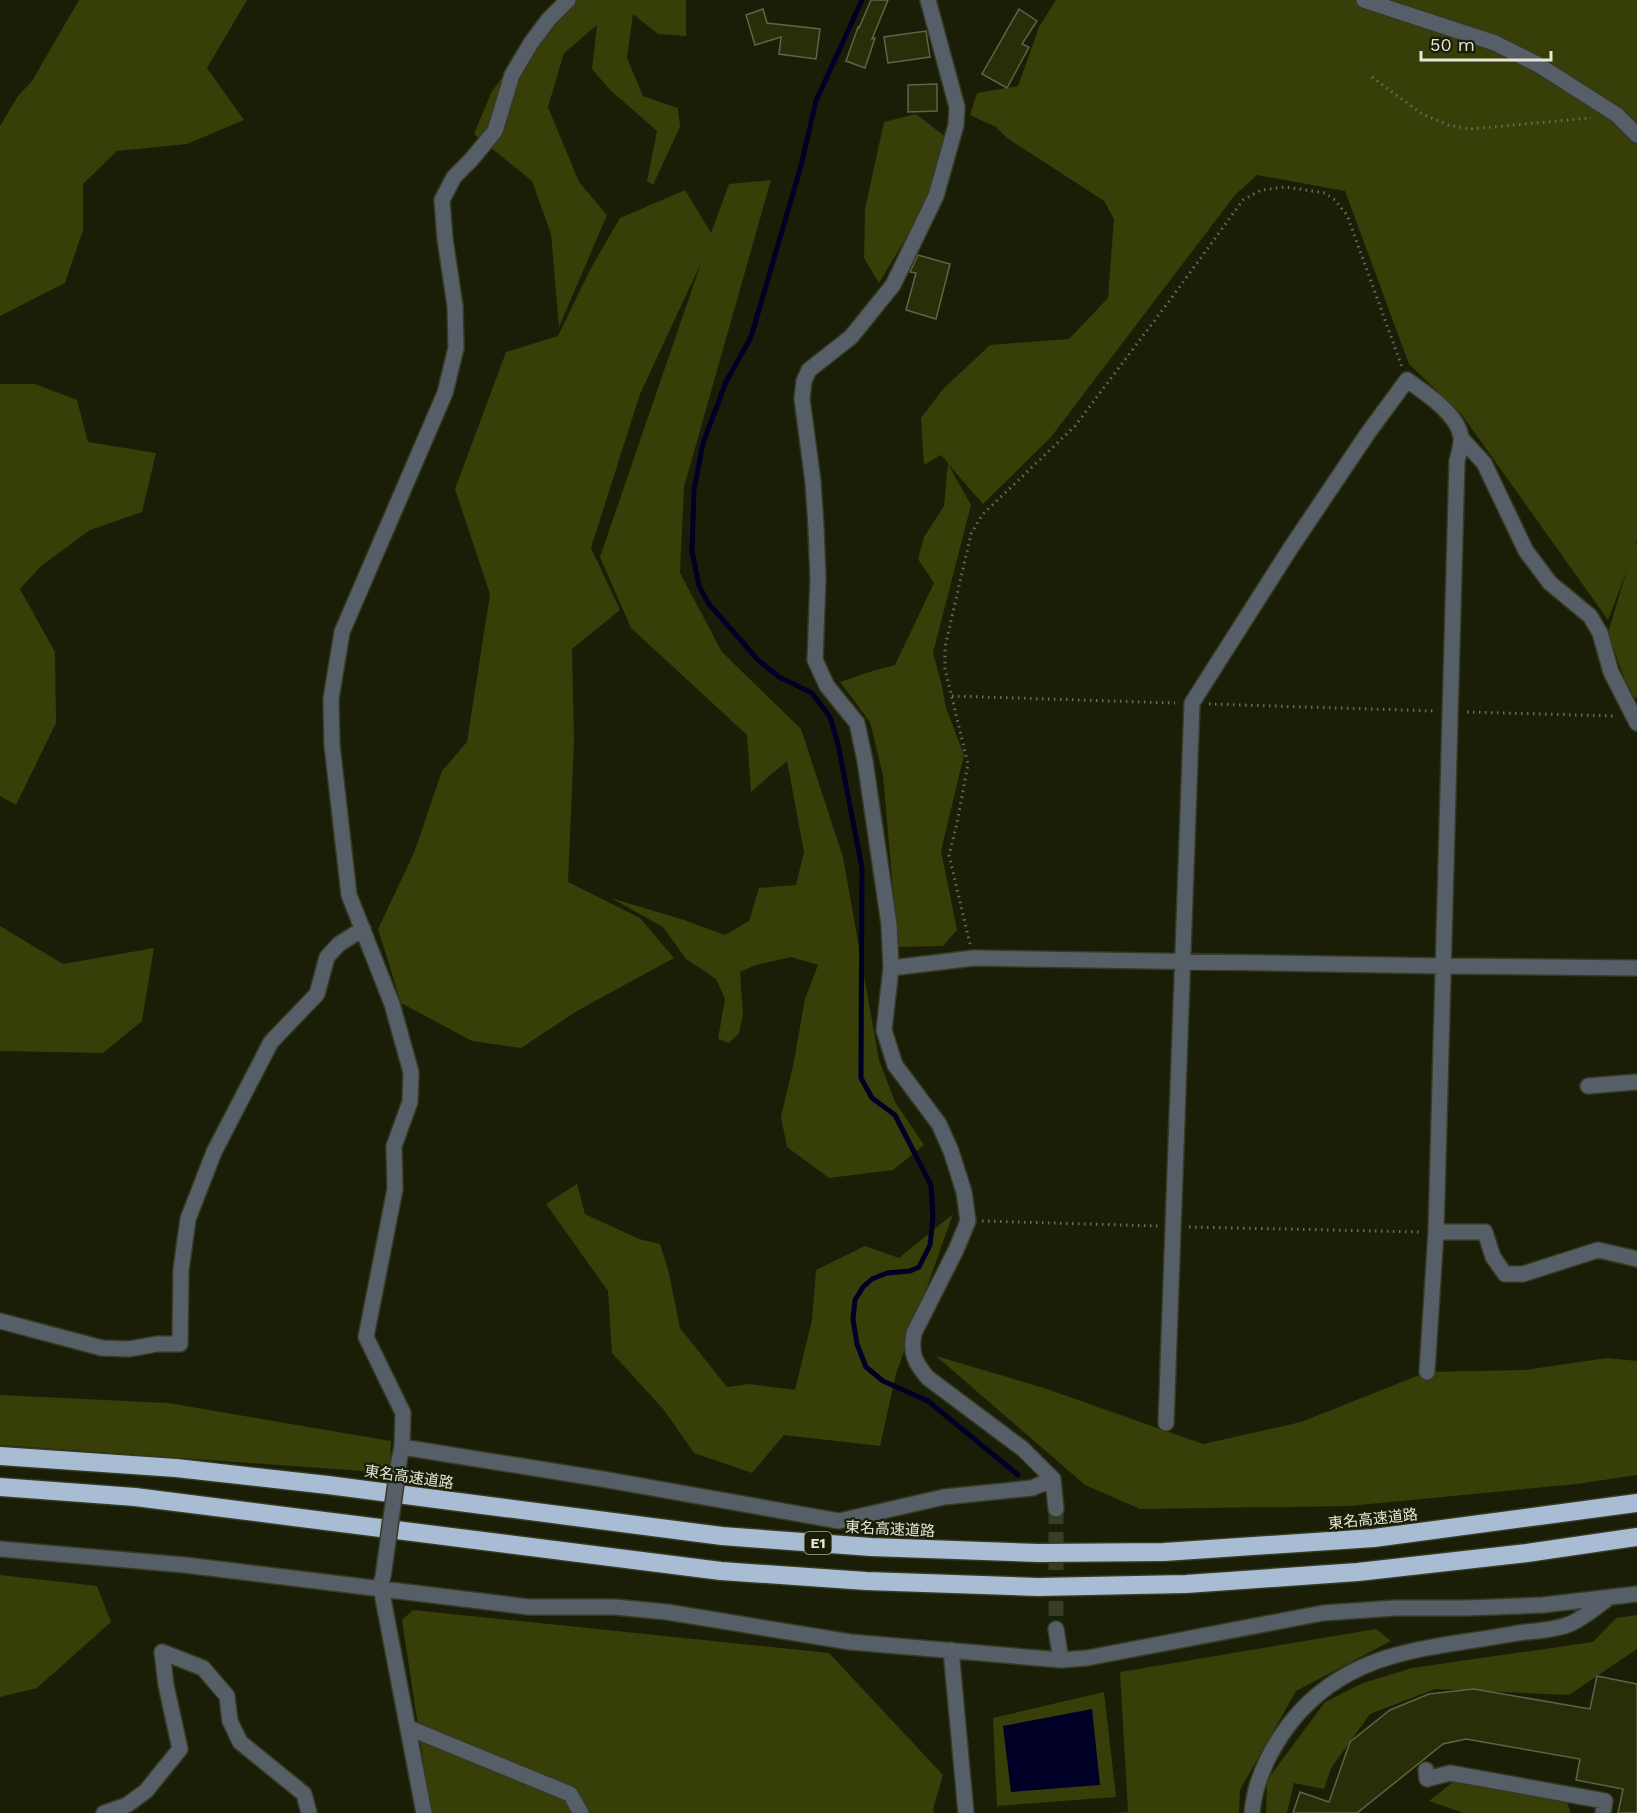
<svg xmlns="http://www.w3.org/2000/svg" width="1637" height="1813" font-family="'Work Sans','Noto Sans JP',sans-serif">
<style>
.green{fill:#373e08}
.water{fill:#000026}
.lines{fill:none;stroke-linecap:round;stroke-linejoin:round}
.stream{stroke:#000026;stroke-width:5}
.building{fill:#282e07;stroke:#5e6449;stroke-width:1.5}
.minor-tunnel{stroke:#383c26;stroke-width:15;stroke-dasharray:15 8;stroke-linecap:butt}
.minor-casing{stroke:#363a23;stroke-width:18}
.highway-casing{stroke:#363a23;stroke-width:21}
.path{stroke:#6a6d59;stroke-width:3;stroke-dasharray:1.5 4.5;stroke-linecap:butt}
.minor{stroke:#565e67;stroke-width:15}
.highway{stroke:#a8bcd4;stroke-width:18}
.minor-bridge-casing{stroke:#363a23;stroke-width:18;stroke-linecap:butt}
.minor-bridge{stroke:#565e67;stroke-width:15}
.labels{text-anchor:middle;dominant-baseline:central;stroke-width:4.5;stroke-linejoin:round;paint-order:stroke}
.shield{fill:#1a1e06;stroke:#a7ab99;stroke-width:1.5}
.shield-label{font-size:14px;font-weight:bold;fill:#e4e7d8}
.street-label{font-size:15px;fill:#e4e7d8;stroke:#1a1e06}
</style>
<rect width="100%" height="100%" fill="#1a1e06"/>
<!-- green -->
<path class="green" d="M79 0H247L207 68 244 120 187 144 117 151 83 184V230L65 283 0 316V126L18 96 32 81Z
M561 0H686V36L658 34 633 14 627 58 643 96 678 108 680 127 653 185 647 181 657 131 610 90 592 69 597 25 564 53 548 107 579 182 607 215 559 327 551 234 532 181 474 134 492 91Z
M1056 0H1637V539L1635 545 1637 543V698L1631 697 1608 633 1627 570 1608 620 1462 415 1409 364 1345 191 1257 175 1235 195 1051 437 983 504 948 464 971 505 933 653 941 682 946 708 964 755 941 851 957 930 943 946 898 947 883 775 870 722 840 682 869 672 895 665 934 583 918 559 924 537 944 506 948 463 941 455 924 465 921 418 943 389 990 345 1069 339 1108 298 1114 219 1104 201 1007 138 996 127 970 115 977 93 1018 86 1039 27Z
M916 114 947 138 931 196 879 283 864 258 865 209 884 122Z
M771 180 684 487 680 573 722 652 801 729 843 857 879 1060 895 1102 924 1145 893 1170 829 1178 787 1147 781 1117 794 1061 805 999 818 965 791 957 756 965 740 972 743 1014 739 1033 729 1043 718 1039 725 999 716 979 686 959 663 927 611 898 684 920 725 935 749 921 759 888 796 885 804 852 787 761 751 792 747 735 631 628 600 557 701 263 640 394 591 548 620 610 572 649 574 741 568 882 640 918 674 958 577 1011 521 1048 472 1041 401 1003 378 929 414 853 442 771 467 742 490 594 455 489 506 352 558 336 591 268 620 218 685 190 711 233 729 184Z
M0 384H35L77 400 88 442 156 453 142 512 90 530 41 566 20 589 55 652 56 723 16 805 0 796Z
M0 926 63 964 154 948 142 1021 103 1053 0 1051Z
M577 1184 585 1214 639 1239 660 1244 669 1273 680 1328 727 1387 749 1384 795 1390 812 1320 816 1270 865 1246 899 1258 953 1214 896 1374 880 1446 784 1435 752 1473 694 1453 664 1410 612 1353 608 1291 546 1204Z
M936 1356 1044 1388 1203 1444 1301 1422 1427 1372 1525 1370 1607 1358 1637 1361V1475L1577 1484 1349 1506 1140 1509 1085 1485Z
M0 1395 168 1403 391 1441 390 1473 0 1445Z
M0 1575 97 1586 111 1622 37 1688 0 1697Z
M413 1610 829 1653 943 1775 933 1809 934 1813H431L402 1620Z
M1637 1615V1649L1569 1695 1435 1689 1370 1714 1331 1768 1324 1789 1294 1783 1287 1813H1266L1267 1780 1325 1702 1363 1683 1412 1668 1593 1642 1616 1618Z
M1376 1629 1391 1641 1296 1691 1240 1790 1239 1813H1115L1128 1812 1120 1672Z
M1104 1692 1116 1797 997 1806 993 1718Z
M1458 1778 1564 1795 1571 1813H1464L1429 1801Z"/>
<!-- water -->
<path class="water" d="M1092 1709 1100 1785 1011 1792 1003 1726Z"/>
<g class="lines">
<!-- stream -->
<path class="stream" d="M862 0 816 101 801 166 751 337 726 382 703 443 694 490 692 551 699 586 709 604 759 661 779 677 812 693 830 717 838 744 862 868 861 1078 872 1098 895 1115 931 1185 933 1217 930 1245 919 1267 910 1271 887 1273 872 1279 863 1287 855 1300 853 1319 857 1344 866 1367 883 1381 928 1401 1018 1475"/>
</g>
<!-- building -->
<path class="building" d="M871 0H888L872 39 875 38 865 68 846 61 858 27 859 28Z
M763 9 767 23 820 29 816 59 779 54 781 37 755 45 746 15Z
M1019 9 1037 21 1022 44 1029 47 1007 88 982 74Z
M926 31 930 57 888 63 884 37Z
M937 84V111L908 112V85Z
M918 255 950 264 936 319 906 310 916 273 910 272Z
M1597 1676 1637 1684V1813H1618L1623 1789 1576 1780 1580 1759 1466 1739 1443 1744 1357 1813H1293L1300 1792 1329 1802 1350 1742 1390 1710 1429 1694 1474 1689 1590 1709Z"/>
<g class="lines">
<!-- minor-tunnel -->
<path class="minor-tunnel" d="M1056 1509V1629"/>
<!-- minor casing -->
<g class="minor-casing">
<path id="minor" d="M928 0 957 107 956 125 936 196 893 285 851 337 809 370 804 381 802 399 813 482 816 527 818 579 815 660 827 686 857 723 865 761 889 924 891 968 884 1030 895 1065 939 1124 951 1151 964 1192 968 1221 956 1250 914 1333C910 1353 915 1363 928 1378L1023 1449 1053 1479 1056 1509
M1364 0 1495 43 1537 64 1617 115 1637 135
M1462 439 1484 463 1526 551 1550 583 1590 616 1600 633 1611 672 1637 723
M891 968 974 958 1443 966 1637 968
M1588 1086 1637 1082
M1436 1232H1485L1493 1257 1505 1274H1523L1598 1250 1637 1259
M0 1321 102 1348 129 1349 157 1344H180L181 1270 188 1219 214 1152 271 1042 317 994 327 957 339 944 363 929
M1166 1423 1192 703 1290 549 1368 433 1407 380C1424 392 1458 414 1461 437 1462 444 1459 453 1457 461L1436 1232 1427 1372
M402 1447 602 1479 839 1521 944 1497 1032 1488 1053 1479
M399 1461 402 1447 403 1413 366 1337 395 1189 394 1146 410 1102 411 1072 392 1004 349 895 332 745 331 699 342 632 445 393 456 348 455 306 445 239 442 200 454 177 471 160 495 131 512 75 531 43 549 19 568 0
M0 1549 185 1565 529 1607H614L667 1612 850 1642 1061 1660 1087 1658 1323 1613 1395 1608H1466L1543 1605 1637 1594
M382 1580 381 1588 424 1813
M1056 1629 1061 1660
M951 1650 966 1813
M409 1728 570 1794 581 1813
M1426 1770 1427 1779 1450 1773 1605 1801 1603 1813
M104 1813 127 1805 146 1791 180 1749 166 1685 162 1652 203 1668 227 1696 230 1721 240 1742 304 1794 309 1813
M1252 1813C1255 1779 1271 1748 1291 1722 1351 1647 1432 1649 1518 1633 1533 1631 1558 1630 1572 1623 1583 1618 1595 1608 1606 1600"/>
</g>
<!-- highway casing -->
<g class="highway-casing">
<path id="highway" d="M0 1456 176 1468 328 1485 722 1536 871 1547 1038 1553 1164 1552 1374 1538 1637 1503
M0 1487 135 1497 721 1571 866 1581 1038 1587 1186 1584 1358 1572 1527 1553 1637 1537"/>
</g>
<!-- path -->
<path class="path" d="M1372 77 1422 114 1448 125 1470 129 1591 118
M952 696 1175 703
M1209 704 1436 711
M1467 712 1616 716
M970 944 949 855 957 823 968 764 945 669V647L971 534 982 515 1075 426 1170 300 1243 200 1261 190 1286 187 1325 193 1335 200 1347 215 1402 367
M982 1221 1158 1226
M1189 1227 1422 1232"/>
<!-- minor -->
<use href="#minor" class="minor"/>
<!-- highway -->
<use href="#highway" class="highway"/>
<!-- minor-bridge casing -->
<g class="minor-bridge-casing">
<path id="minor-bridge" d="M383 1577 399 1461"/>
</g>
<!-- minor-bridge -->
<use href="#minor-bridge" class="minor-bridge"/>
</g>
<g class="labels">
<!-- shield labels -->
<rect class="shield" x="804.5" y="1532" width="27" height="22" rx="4.5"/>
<g class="shield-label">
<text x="818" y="1543">E1</text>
</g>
<!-- street labels -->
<g class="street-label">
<text transform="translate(409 1477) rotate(8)">東名高速道路</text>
<text transform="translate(1373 1519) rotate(-6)">東名高速道路</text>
<text transform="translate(890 1529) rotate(3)">東名高速道路</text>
</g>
</g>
<!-- scale -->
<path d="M1421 51v9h130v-9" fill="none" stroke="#e4e7d8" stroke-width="3"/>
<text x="1430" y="51" font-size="18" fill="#e4e7d8" stroke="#1a1e06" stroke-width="4.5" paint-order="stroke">50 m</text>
</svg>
